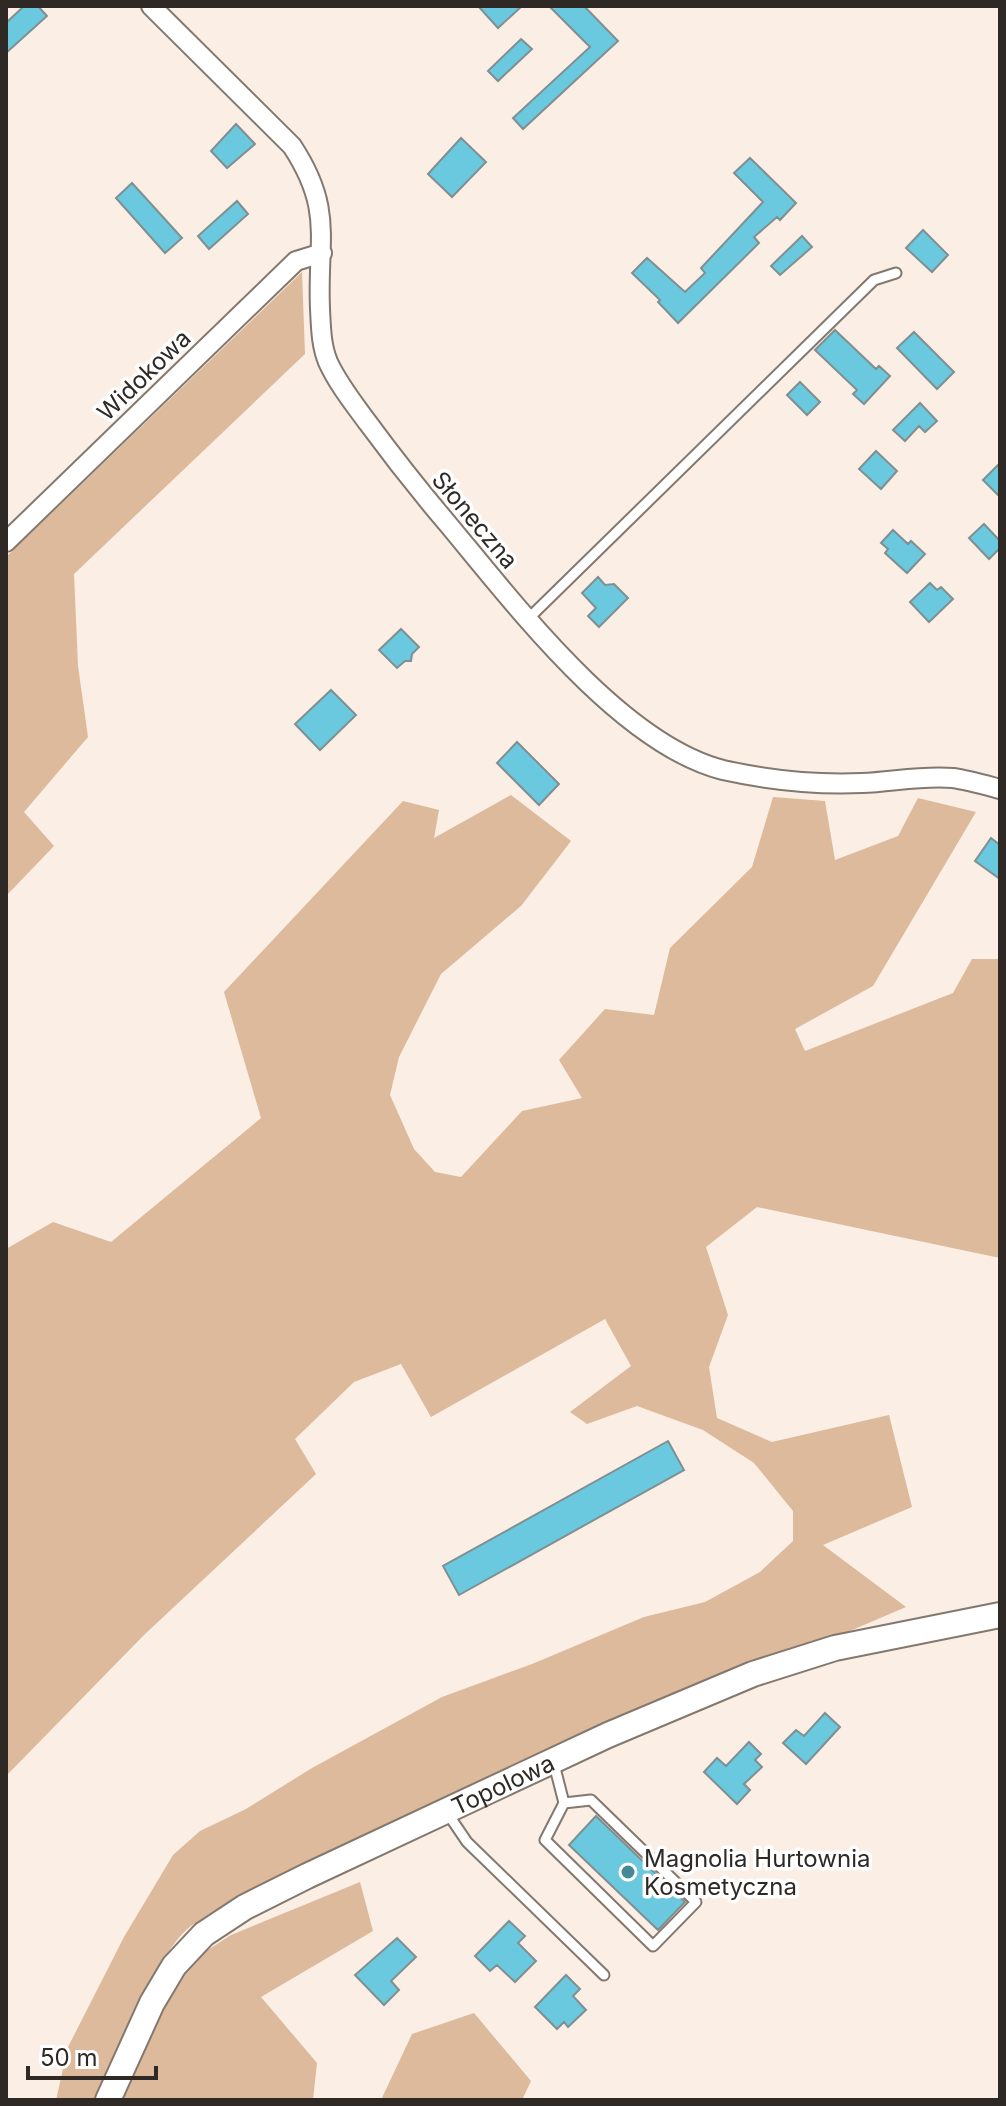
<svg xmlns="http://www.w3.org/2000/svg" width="1006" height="2106" font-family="Inter,sans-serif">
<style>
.green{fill:#dcba9b}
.building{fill:#6ac9de;stroke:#7f8f92;stroke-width:2}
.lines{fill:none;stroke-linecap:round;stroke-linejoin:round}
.service-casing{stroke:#83786e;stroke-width:13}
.minor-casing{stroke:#83786e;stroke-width:22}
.tertiary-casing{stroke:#83786e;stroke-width:28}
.service{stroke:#fff;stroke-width:9}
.minor{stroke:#fff;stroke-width:18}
.tertiary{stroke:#fff;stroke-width:24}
.poi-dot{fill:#458997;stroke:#fff;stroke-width:3}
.labels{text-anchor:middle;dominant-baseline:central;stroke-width:7;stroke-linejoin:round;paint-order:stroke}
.street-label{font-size:24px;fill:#2e2925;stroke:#fff}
.poi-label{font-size:24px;fill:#2e2925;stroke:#fff;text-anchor:start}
</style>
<rect width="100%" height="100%" fill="#fbeee4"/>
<!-- green -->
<path class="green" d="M302 272 305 354 74 574 78 666 88 737 24 812 54 846 6 896V557Z
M511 795 571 841 521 906 441 974 399 1057 390 1095 414 1149 435 1172 461 1177 522 1111 582 1098 559 1060 605 1009 654 1015 670 948 752 867 773 797 825 801 835 860 898 836 918 798 976 812 873 986 795 1029 805 1051 953 993 972 959H1000V1258L757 1207 706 1247 728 1315 709 1367 717 1418 772 1442 889 1415 912 1507 823 1545 906 1607 300 1866C264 1885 224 1902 191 1926 155 1953 117 2057 97 2100H56L68 2047 124 1937 173 1855 200 1831 246 1809 312 1768 442 1697 532 1664 644 1617 705 1602 760 1572 793 1541V1511L754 1463 703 1430 637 1406 587 1424 570 1412 631 1366 605 1319 431 1417 401 1364 354 1382 295 1439 316 1474 144 1635 6 1776V1249L53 1222 111 1242 261 1118 224 992 403 801 439 810 434 838Z
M360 1882 373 1931 261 1997 317 2063 313 2100H118L183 1966 231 1935Z
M474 2013 531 2081 522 2100H381L412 2034Z"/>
<!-- building -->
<path class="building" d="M24 6H38L47 16 6 53V23Z
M478 6H522L498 28Z
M549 6H584L618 41 523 129 513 118 590 47Z
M521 39 532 49 498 81 488 71Z
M236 124 255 144 227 168 211 151Z
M461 138 486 162 452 197 428 174Z
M750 158 796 203 780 220 777 217 754 237 759 243 678 323 658 302 660 300 632 273 647 258 685 292 705 273 701 268 763 202 734 173Z
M132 183 182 238 165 253 116 198Z
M237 201 248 214 209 249 198 236Z
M923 230 948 255 932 272 906 248Z
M802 236 812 247 780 275 771 266Z
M835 330 876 369 879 366 890 376 864 404 853 394 857 390 815 350Z
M914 332 954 372 937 389 897 348Z
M800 382 820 402 807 415 787 395Z
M920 403 937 421 925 432 919 426 905 441 893 430Z
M876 451 897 471 881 489 859 469Z
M1000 463V497L983 480Z
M984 524 1000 541V548L989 559 969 538Z
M893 530 908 544 911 541 925 554 907 573 885 553 888 549 881 543Z
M598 577 605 585 614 584 628 598 599 627 588 616 596 608 582 593Z
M930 583 937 590 941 587 953 599 929 622 910 602Z
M401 629 419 647 412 654 411 661H405L397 668 379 650Z
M331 690 356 715 320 750 295 724Z
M517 742 559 784 539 805 497 763Z
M991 838 1000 845V879L975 861Z
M668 1441 684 1470 459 1595 443 1566Z
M825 1713 840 1727 806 1764 783 1743 796 1730 804 1736Z
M749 1742 761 1754 755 1760 762 1767 744 1784 750 1790 737 1804 704 1772 717 1758 726 1766Z
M596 1816 685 1902 658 1930 569 1845Z
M509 1921 525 1936 518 1943 536 1961 515 1982 497 1965 490 1971 475 1956Z
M397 1938 416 1957 391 1981 399 1990 384 2005 355 1975Z
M566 1975 580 1989 573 1996 586 2010 568 2027 564 2022 557 2029 535 2007Z"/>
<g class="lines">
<!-- service casing -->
<g class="service-casing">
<path id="service" d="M528 619 874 280 896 273
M554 1764 564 1803 545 1840 653 1946 696 1902 591 1800 564 1803
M448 1814 467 1842 604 1975"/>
</g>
<!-- minor casing -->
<g class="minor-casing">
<path id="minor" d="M151 6 292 146C334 210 317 239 320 309 321 327 321 345 328 362 338 384 354 404 368 423 393 457 419 490 447 523 513 602 620 744 723 770 768 780 816 785 862 783 892 782 922 775 953 778 968 780 985 785 1000 789
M6 542 296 261 322 253"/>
</g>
<!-- tertiary casing -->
<g class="tertiary-casing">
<g id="tertiary">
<path id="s1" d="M108 2100 152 2003 174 1966 204 1934 245 1907 307 1876 608 1735 753 1674 835 1648 1000 1615"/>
</g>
</g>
<!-- service -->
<use href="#service" class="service"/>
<!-- minor -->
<use href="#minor" class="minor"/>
<!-- tertiary -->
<use href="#tertiary" class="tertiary"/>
</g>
<!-- markers -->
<circle class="poi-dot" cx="628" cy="1872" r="8"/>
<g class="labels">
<!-- street labels -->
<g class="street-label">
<text transform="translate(144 375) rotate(-44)">Widokowa</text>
<text transform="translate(475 520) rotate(50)">Słoneczna</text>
<text stroke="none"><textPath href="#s1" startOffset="528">Topolowa</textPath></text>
</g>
<!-- poi labels -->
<g class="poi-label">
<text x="644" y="1858">Magnolia Hurtownia<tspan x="644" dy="28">Kosmetyczna</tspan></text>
</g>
</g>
<!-- border -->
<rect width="1006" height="2106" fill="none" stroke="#2e2925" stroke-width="16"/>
<!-- scale -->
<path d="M28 2066v12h128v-12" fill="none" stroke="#2e2925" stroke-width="4"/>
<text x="40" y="2066" font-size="24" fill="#2e2925" stroke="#ffffff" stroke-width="6" paint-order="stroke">50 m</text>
</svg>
